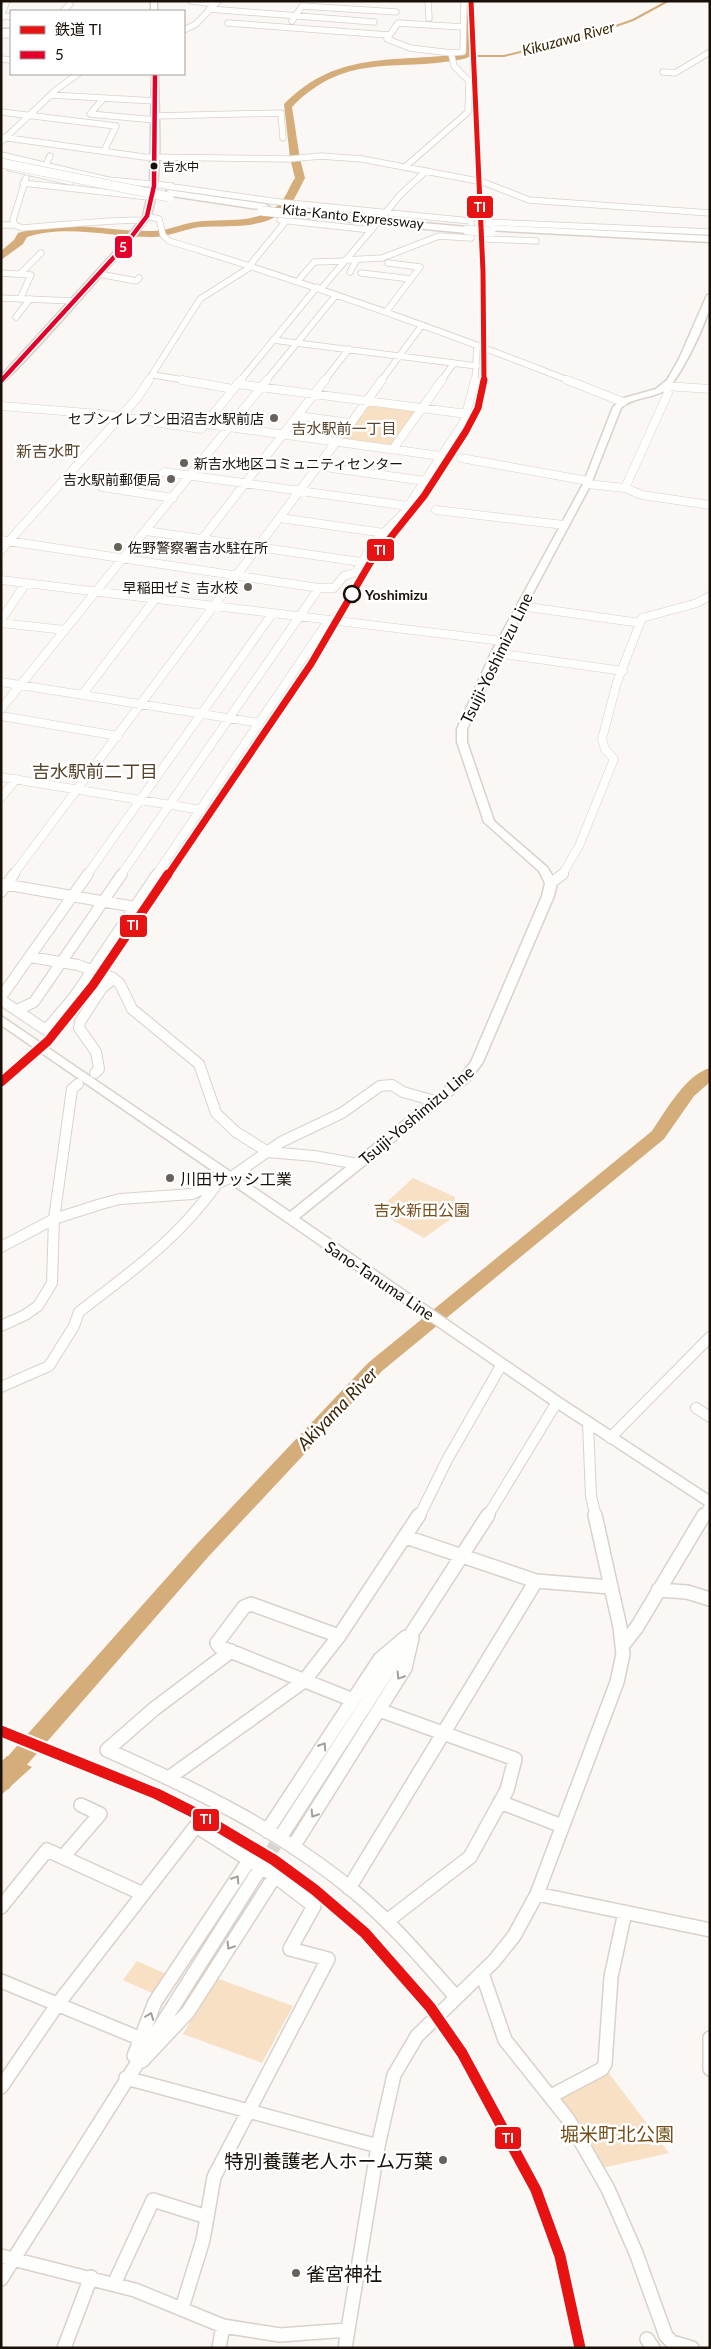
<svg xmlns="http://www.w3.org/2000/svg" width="711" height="2349" font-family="Lato,'Noto Sans JP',sans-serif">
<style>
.built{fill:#f2eae1}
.green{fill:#f8e0c5}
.water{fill:#d5ad7a}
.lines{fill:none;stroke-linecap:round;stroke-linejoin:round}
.stream{stroke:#d5ad7a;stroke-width:2}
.river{fill:#d5ad7a;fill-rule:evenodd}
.minor-tunnel{stroke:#d8d4d0;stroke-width:13;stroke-dasharray:13 6;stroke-linecap:butt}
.minor-far3-casing{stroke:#d8d2cb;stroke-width:7}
.minor-far2-casing{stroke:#d8d2cb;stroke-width:9}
.minor-far1-casing{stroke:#d8d2cb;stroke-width:12}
.minor-casing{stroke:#d8d2cb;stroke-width:16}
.major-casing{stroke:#d8d2cb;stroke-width:3}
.highway-casing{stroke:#d8d2cb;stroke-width:3}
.minor-far3{stroke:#fefefd;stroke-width:5.5}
.minor-far2{stroke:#fefefd;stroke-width:8}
.minor-far1{stroke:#fefefd;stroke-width:10}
.minor{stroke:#fefefd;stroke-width:13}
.major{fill:#fefefd;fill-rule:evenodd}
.highway{fill:#fefefd;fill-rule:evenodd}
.highway-bridge-casing{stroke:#d8d2cb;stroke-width:10;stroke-linecap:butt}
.highway-bridge{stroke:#fefefd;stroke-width:9}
.bus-1-casing{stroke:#fff;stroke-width:7}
.bus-1{stroke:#e4002b;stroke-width:4.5}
.rail-1-far3-casing{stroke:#fff;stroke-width:8}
.rail-1-far2-casing{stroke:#fff;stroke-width:10}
.rail-1-far1-casing{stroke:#fff;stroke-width:12}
.rail-1-casing{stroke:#fff;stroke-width:15}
.rail-1-far3{stroke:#e71212;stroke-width:5}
.rail-1-far2{stroke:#e71212;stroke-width:7}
.rail-1-far1{stroke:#e71212;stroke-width:9}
.rail-1{stroke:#e71212;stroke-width:11}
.oneway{stroke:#a29f9b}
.bus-dot{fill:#191007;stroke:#fff;stroke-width:2}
.poi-dot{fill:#68615a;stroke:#fff;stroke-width:2}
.stop-dot{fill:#fff;stroke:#191007;stroke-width:2.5}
.labels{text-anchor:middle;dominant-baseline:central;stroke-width:5;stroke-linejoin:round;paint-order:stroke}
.far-bus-label{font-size:12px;fill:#191007;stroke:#fff;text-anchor:start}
.far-street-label{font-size:14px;fill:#191007;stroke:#fff}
.far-poi-label{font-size:14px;fill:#191007;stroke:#fff;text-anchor:end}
.far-stop-label{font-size:14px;font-weight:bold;fill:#191007;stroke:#fff;text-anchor:start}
.far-water-label{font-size:15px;font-style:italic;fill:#3b2504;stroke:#fff}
.far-neighbourhood-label{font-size:15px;fill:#58442b;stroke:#fff}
.far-quarter-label{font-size:16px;fill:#58442b;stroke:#fff}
.street-label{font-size:16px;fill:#191007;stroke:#fff}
.poi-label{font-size:16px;fill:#191007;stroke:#fff;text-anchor:start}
.park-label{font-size:16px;fill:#754f1a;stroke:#fff}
.neighbourhood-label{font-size:18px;fill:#58442b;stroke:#fff}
.water-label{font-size:18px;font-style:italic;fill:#3b2504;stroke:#fff}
.near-park-label{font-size:19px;fill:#754f1a;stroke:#fff}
.near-poi-label{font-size:19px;fill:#191007;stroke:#fff;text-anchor:end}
.line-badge{stroke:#fff;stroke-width:2}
.badge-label{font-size:14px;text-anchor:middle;font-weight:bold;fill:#fff}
</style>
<rect width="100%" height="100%" fill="#faf7f4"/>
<!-- built -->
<path class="built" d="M318 420 346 424 336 438 309 436 316 427H312Z"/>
<!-- green -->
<path class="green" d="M367 404 417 410 392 446 342 439Z
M413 1178 455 1197V1216L424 1238 377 1211Z
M137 1961 166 1974 152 1993 123 1980Z
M216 1978 293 2006 262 2063 183 2034Z
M608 2072 669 2153 602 2168 556 2098Z"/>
<!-- water -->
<path class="water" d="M7 1756 32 1767 1 1795V1762Z"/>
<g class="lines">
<!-- stream -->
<path class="stream" d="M464 56H504L590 35 633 20 668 1"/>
<!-- river -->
<path class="river" d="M461 1H471L472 53 467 58C399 74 349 49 292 107L300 159 305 178C300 187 296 197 290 205 268 231 230 225 200 227 184 229 169 237 152 237 110 237 67 224 27 237L23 244 1 260V251L14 240 18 233C64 218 108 232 154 231 171 230 186 222 203 221 230 219 262 224 282 201 287 195 290 185 295 178L290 158 284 104C338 50 392 63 461 54Z
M710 1068V1082L694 1096 664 1139 382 1371 209 1556 25 1767 9 1789 1 1791V1766L9 1755 195 1546 368 1363 652 1131C665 1112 686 1074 710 1068Z"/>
<!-- minor-tunnel -->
<path class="minor-tunnel" d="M258 1872 283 1833"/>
<!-- minor-far3 casing -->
<g class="minor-far3-casing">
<path id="minor-far3" d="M191 1 215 4
M428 1 429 18
M209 9 374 22
M63 11 70 4
M1 16 7 1
M1 17 11 16
M292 21 302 6 396 12
M228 23 389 35
M184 30 196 24 218 1
M1 35H11
M451 53 410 48 387 39 398 23 463 27
M1 59 11 60
M663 72 675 73 710 52
M51 95 155 101
M103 99 90 114 155 120
M1 112 116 126 104 151
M155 116 281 113 283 138
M1 137 144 157 289 159 321 156 362 159 483 182 529 200 710 213
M2 141 57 89 78 74
M1 155 108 180 172 186
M405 167 468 112 469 81 454 66 451 53 463 52 464 1
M10 168 71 182
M39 168 46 165 50 156
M23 183 149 197
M166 186 279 202 471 221V238L439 236 382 258 345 260
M292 208 280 220 371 230
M147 216 159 219 163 235 169 241C305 282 438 329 570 381
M383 216 400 195 426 171
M1 225H15L22 228C63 225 104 220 145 220
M15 225 13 220 26 178
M536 241 488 239V222L710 232
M250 265 286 221
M350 272 356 261
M1 273 31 275 20 299
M361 273 411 279
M20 274 41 253
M99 274 136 281 139 278
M298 281 314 262 344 261
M321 289 374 227
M1 298 74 301
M386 312 420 267 388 263
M16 317 30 299
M273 340 477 366
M154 375 189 381
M148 381 200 299 252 266
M240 381 317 287
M266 381 336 295
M324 381 349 349
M381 381 422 325
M441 381 454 363
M475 381 477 345"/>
</g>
<!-- minor-far2 casing -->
<g class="minor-far2-casing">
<path id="minor-far2" d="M182 380 233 389
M567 380 623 402
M237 384 467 414
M710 389 666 386 668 393 625 488 642 495 710 505
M1 406 100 414 201 429 241 380
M298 416 351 423 382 380
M206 424 441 456
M393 449 442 380
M461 458 588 481
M318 466 425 481
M164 472 408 506
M66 477 97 482 102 487 173 498
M587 484 625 488
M436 510 564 525
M280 518 384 533
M146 531 361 562
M202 539 325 380
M1 540 319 588 121 875
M1 550 138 397 149 380
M1 580 502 641
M319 588H334L344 576 356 572 373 544 403 514 464 422 475 380
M521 606 640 623
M1 620 26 583
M1 623 65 630
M496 653 623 671
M1 682 259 723
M82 695 155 599
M1 709 267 380
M1 716 118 736
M1 777 201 810
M1 798 16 779
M13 875 336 442
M87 875 272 614
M156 875 328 621
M562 875 579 846 614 759 605 749 602 739 617 682 642 618 697 603 710 596"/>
</g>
<!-- minor-far1 casing -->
<g class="minor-far1-casing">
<path id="minor-far1" d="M551 883 563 874
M3 884 135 907
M1 892 14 874
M30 957 78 965 113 978 120 984 132 1009 199 1064 216 1113 236 1132 268 1152 314 1156 358 1164
M1 997 88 874
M1 1000 46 1030 74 997 157 874
M17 1010 34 1002 122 874
M95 1073 99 1069 96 1052 79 1028 80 1022 102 988 113 979
M1 1247 54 1219 101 1204 120 1199 192 1194 230 1178 281 1142 342 1113 380 1086 392 1085 403 1092 435 1101
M1 1326 25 1315 38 1306 52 1283 54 1219 72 1089 78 1084
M1 1387 49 1366 74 1326 79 1312C132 1271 178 1239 217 1184
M696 1408 710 1417
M588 1423 591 1496 596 1517
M610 1438 710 1337
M419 1517 447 1460 502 1364
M487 1517 557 1402
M704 1517 710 1506"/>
</g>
<!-- minor casing -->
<g class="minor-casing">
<path id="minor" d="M406 1537 536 1581 610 1587
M658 1590 687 1592 710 1599
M339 1636 251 1604 244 1607 217 1643 220 1647 353 1700
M623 1645 637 1627 704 1515
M231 1651 154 1709 107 1750C195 1789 282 1831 356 1893 393 1924 424 1961 456 1997
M379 1710 515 1759 507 1790 470 1857 387 1921
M170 1777 304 1681 339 1636 419 1515
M500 1802 562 1826
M267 1831 380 1659 406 1637
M283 1833 488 1515
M293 1847 405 1668 412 1638
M63 1857 100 1814 81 1805
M349 1888 536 1581
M537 1894 710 1930
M1 1907 47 1850 143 1894
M482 1973 505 2040 568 2119 608 2189 636 2253 666 2336 672 2342 692 2348
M1 1981 146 2041
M710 2038V2069
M134 2056 155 2002 250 1859
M142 2061 188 2012 275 1876
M126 2078 378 2146
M1 2087 57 2005 196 1826 275 1876 314 1906 290 1949 328 1959 214 2177 203 2240 182 2308
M551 2096 602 2069 605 2064 611 1977 625 1912
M1 2256 135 2290 223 2326 280 2335 348 2330
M1 2279 258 1872
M114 2284 153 2200 207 2217
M647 2339 653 2348
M64 2348 91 2277
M219 2348 223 2326
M345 2348 378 2146 394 2075 417 2036 494 1961 514 1936 537 1894 617 1682 623 1654 620 1627 595 1515"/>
</g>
<!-- major casing -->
<g class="major-casing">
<path id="major" d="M151 1H157V11H151Z
M152 74H158C158 117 164 173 151 214 147 226 12 379 1 383V376L123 242 143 216 150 186Z
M707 295H710C710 298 710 303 710 306 706 323 679 383 664 391 650 399 633 397 621 408L591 484 501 653 467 729V742L494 821 547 867 557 883 554 896 483 1062 469 1081 299 1218 562 1399 710 1496V1508L552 1405 1 1025V1016L290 1212 461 1075 471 1062 542 896 545 883 539 871 484 822 457 742V729L491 653 583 484 613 407 624 398 656 389 667 380 679 359Z"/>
</g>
<!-- highway casing -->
<g class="highway-casing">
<path id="highway" d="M1 29H11V33H1Z
M168 190 265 204 270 207 265 210 165 195 164 193Z
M291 211 467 227 472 230 467 233 288 216 286 214Z
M490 225 710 236V242L487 230V226Z"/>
</g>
<!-- minor-far3 -->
<use href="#minor-far3" class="minor-far3"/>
<!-- minor-far2 -->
<use href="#minor-far2" class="minor-far2"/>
<!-- minor-far1 -->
<use href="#minor-far1" class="minor-far1"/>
<!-- minor -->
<use href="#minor" class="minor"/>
<!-- major -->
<use href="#major" class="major"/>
<!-- highway -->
<use href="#highway" class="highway"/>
<!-- highway-bridge casing -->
<g class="highway-bridge-casing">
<path id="highway-bridge" d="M1 163 169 197
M262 211 291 214
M467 230 491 232"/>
</g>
<!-- highway-bridge -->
<use href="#highway-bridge" class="highway-bridge"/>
<!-- bus-1 casing -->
<g class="bus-1-casing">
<path id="bus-1" d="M1 381 126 244 147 216 154 186 155 74"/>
</g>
<!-- bus-1 -->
<use href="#bus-1" class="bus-1"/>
<!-- rail-1-far3 casing -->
<g class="rail-1-far3-casing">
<path id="rail-1-far3" d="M471 1 483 272 484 381"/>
</g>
<!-- rail-1-far2 casing -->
<g class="rail-1-far2-casing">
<path id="rail-1-far2" d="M168 875 311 664 370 563 424 496 466 431 478 408 484 380"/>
</g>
<!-- rail-1-far1 casing -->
<g class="rail-1-far1-casing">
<path id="rail-1-far1" d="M1 1082 48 1041 93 985 168 874"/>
</g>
<!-- rail-1 casing -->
<g class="rail-1-casing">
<path id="rail-1" d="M1 1731 157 1794 195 1813 274 1860 315 1890 365 1933 430 2007 462 2053 536 2190 560 2256 580 2348"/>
</g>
<!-- rail-1-far3 -->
<use href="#rail-1-far3" class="rail-1-far3"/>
<!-- rail-1-far2 -->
<use href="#rail-1-far2" class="rail-1-far2"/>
<!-- rail-1-far1 -->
<use href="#rail-1-far1" class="rail-1-far1"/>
<!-- rail-1 -->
<use href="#rail-1" class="rail-1"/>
</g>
<!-- one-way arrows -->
<defs><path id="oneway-chevron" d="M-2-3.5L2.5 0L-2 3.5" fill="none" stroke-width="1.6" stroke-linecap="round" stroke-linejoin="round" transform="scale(1.25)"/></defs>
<g class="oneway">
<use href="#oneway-chevron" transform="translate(400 1676) rotate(122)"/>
<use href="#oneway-chevron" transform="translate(323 1746) rotate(-57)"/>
<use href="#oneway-chevron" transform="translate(314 1814) rotate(122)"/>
<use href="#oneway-chevron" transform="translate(236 1879) rotate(-57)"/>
<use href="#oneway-chevron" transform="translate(230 1946) rotate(122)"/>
<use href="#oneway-chevron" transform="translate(150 2016) rotate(-69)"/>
</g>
<!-- markers -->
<circle class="bus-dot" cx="154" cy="166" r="4.5"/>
<g class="poi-dot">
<circle cx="274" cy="418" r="5"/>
<circle cx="184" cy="463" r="5"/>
<circle cx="171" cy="479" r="5"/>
<circle cx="118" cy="547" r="5"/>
<circle cx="248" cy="587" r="5"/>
<circle cx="170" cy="1178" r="5"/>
<circle cx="443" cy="2160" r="5"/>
<circle cx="296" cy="2273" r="5"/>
</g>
<circle class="stop-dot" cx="352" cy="594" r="8"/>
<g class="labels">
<!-- far-bus labels -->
<g class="far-bus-label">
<text x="163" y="166">吉水中</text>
</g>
<!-- far-street labels -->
<g class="far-street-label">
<text transform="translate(353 216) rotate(6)">Kita-Kanto Expressway</text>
</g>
<!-- far-poi labels -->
<g class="far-poi-label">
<text x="264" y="418">セブンイレブン田沼吉水駅前店</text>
<text x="194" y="463" text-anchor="start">新吉水地区コミュニティセンター</text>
<text x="161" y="479">吉水駅前郵便局</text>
<text x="128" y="547" text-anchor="start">佐野警察署吉水駐在所</text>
<text x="238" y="587">早稲田ゼミ 吉水校</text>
</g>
<!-- far-stop labels -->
<g class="far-stop-label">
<text x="365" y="594">Yoshimizu</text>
</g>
<!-- far-water labels -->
<g class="far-water-label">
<text transform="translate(568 38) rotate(-15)">Kikuzawa River</text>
</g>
<!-- far-neighbourhood labels -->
<g class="far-neighbourhood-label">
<text x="344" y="428">吉水駅前一丁目</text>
</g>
<!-- far-quarter labels -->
<g class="far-quarter-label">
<text x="48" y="450">新吉水町</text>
</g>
<!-- street labels -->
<g class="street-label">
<text transform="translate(496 658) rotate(-64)">Tsuiji-Yoshimizu Line</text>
<text transform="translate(416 1115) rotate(-40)">Tsuiji-Yoshimizu Line</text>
<text transform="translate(380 1280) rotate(34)">Sano-Tanuma Line</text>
</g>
<!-- poi labels -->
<g class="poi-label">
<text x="180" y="1178">川田サッシ工業</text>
</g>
<!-- park labels -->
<g class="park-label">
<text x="422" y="1209">吉水新田公園</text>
</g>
<!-- neighbourhood labels -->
<g class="neighbourhood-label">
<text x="95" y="771">吉水駅前二丁目</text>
</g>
<!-- water labels -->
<g class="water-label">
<text transform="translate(337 1408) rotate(-46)">Akiyama River</text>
</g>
<!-- near-park labels -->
<g class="near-park-label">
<text x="617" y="2133">堀米町北公園</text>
</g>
<!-- near-poi labels -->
<g class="near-poi-label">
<text x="433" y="2160">特別養護老人ホーム万葉</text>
<text x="306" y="2273" text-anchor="start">雀宮神社</text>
</g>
</g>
<g class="line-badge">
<rect x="466" y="195" width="28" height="24" rx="5" fill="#e71212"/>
<rect x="114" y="235" width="19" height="24" rx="5" fill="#e4002b"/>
<rect x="366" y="538" width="29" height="24" rx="5" fill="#e71212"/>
<rect x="119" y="914" width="29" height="24" rx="5" fill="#e71212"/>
<rect x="192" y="1808" width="28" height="24" rx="5" fill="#e71212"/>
<rect x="494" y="2126" width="28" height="24" rx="5" fill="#e71212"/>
</g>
<g class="badge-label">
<text x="480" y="212">TI</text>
<text x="123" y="252">5</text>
<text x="380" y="555">TI</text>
<text x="133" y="930">TI</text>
<text x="206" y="1824">TI</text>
<text x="508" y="2143">TI</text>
</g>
<!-- border -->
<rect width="711" height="2349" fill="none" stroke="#191007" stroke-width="5"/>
<!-- legend -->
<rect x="10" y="10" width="175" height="65" fill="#ffffff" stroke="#a39f9c"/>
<rect x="20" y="26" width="25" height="8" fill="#e71212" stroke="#a39f9c"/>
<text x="55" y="35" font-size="15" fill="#191007">鉄道 TI</text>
<rect x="20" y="51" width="25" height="8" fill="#e4002b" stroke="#a39f9c"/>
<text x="55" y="60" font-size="15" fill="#191007">5</text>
</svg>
